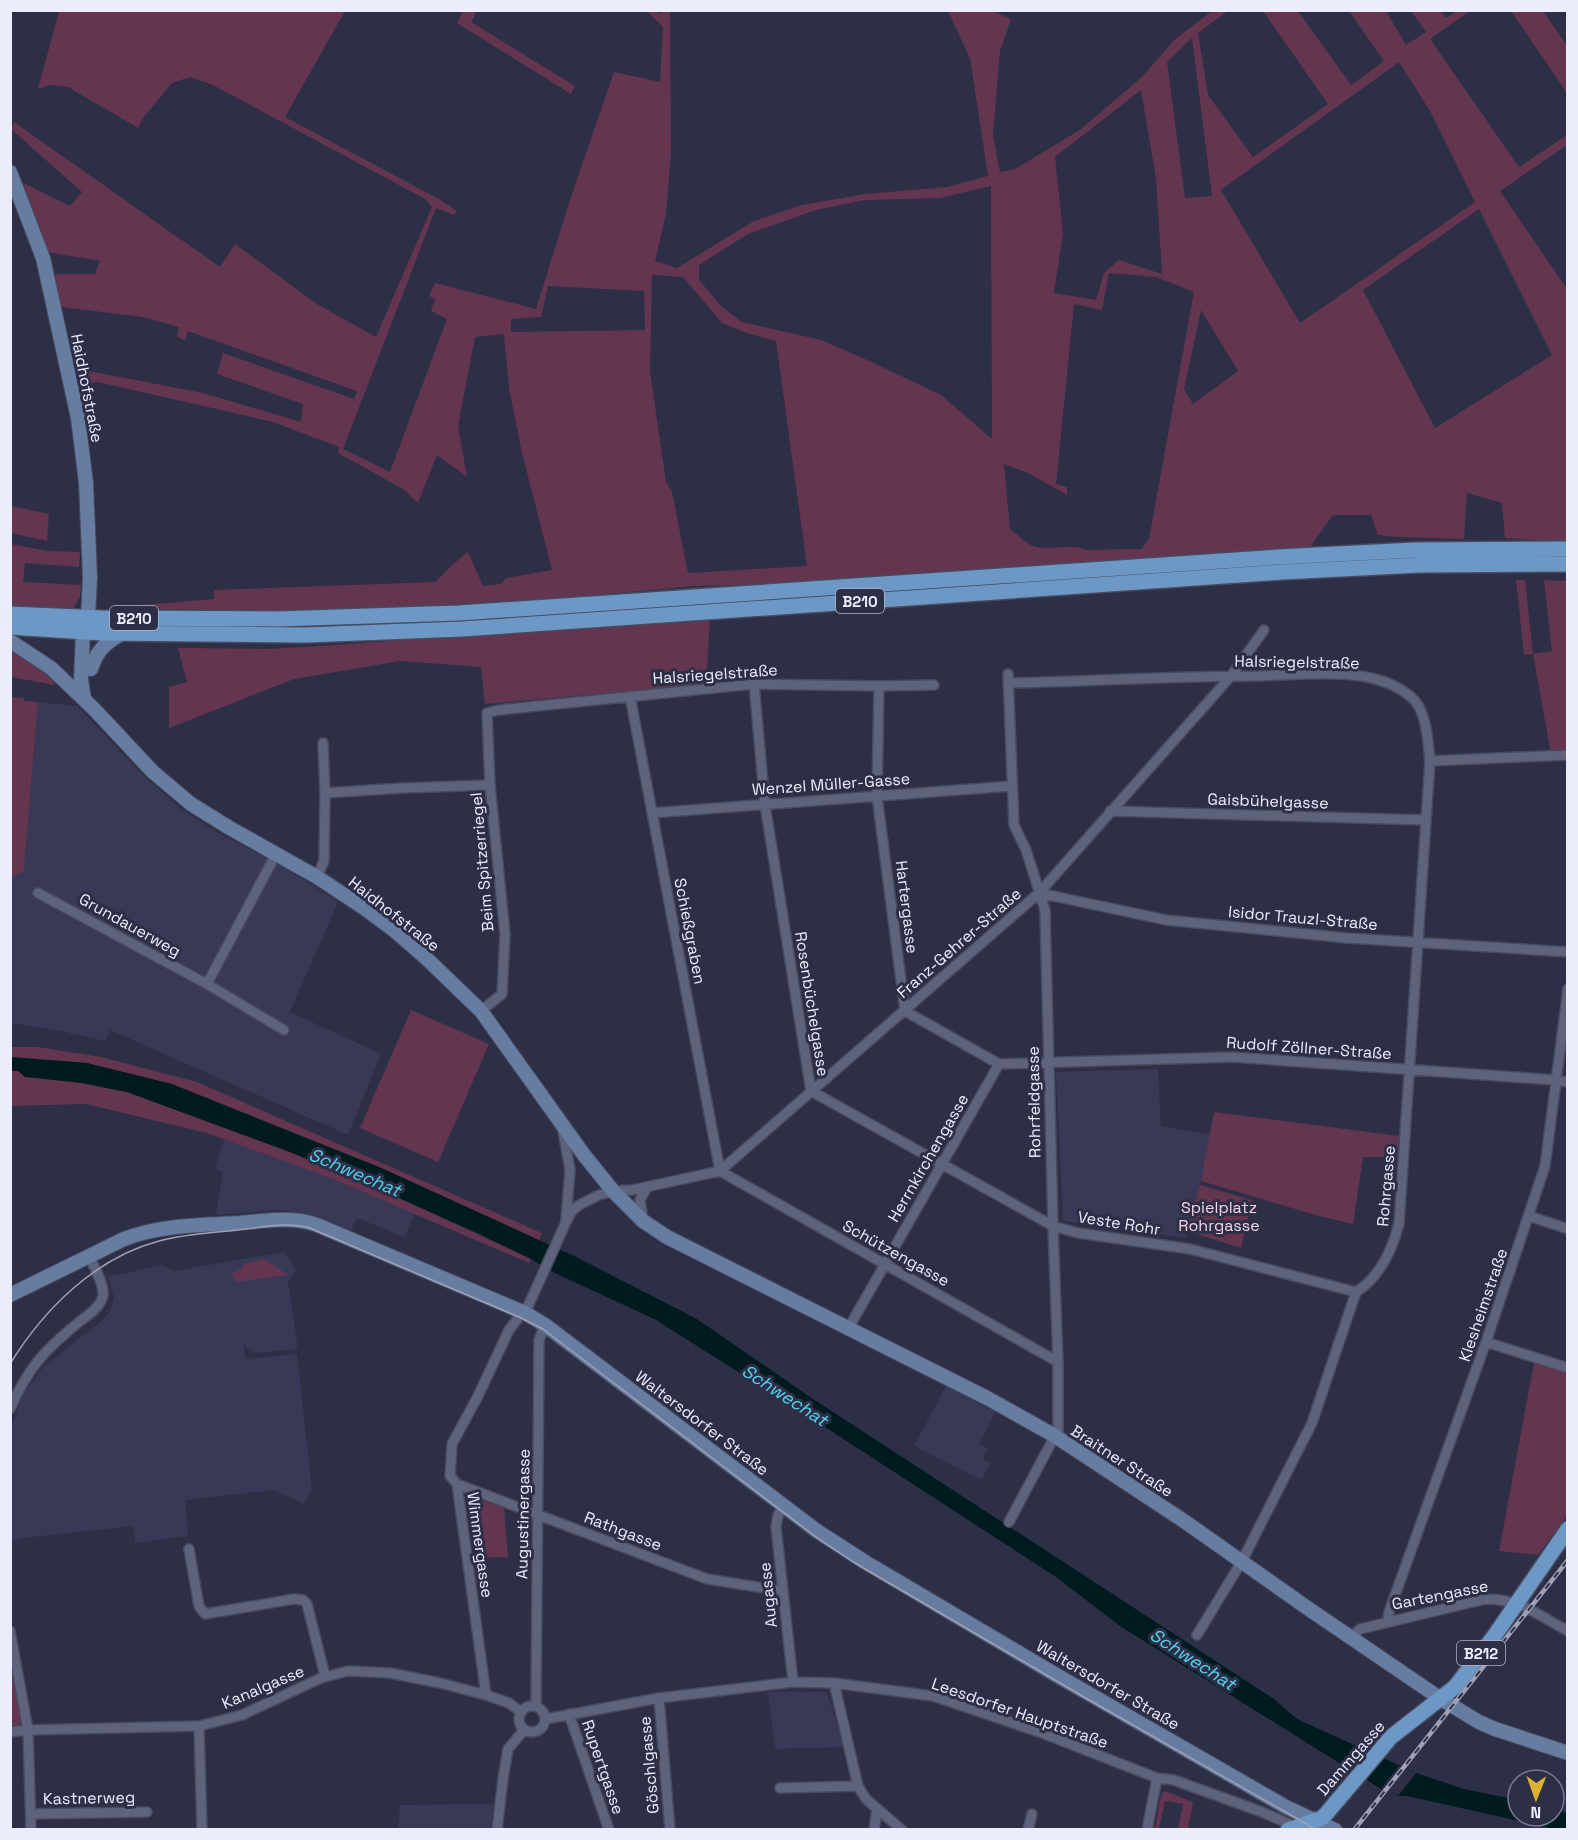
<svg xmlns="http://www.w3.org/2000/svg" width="1578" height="1840" font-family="'Space Grotesk',sans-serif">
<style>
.built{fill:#373956}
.green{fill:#64354f;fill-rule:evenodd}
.water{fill:#001b20}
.pier{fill:#2d2f47}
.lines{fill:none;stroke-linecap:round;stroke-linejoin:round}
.street-casing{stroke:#484a5e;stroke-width:12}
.secondary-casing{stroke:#484a5e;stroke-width:16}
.primary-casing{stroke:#484a5e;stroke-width:18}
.street{stroke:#5f627d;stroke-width:9}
.secondary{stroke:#667ca1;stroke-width:14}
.primary{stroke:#6d97c5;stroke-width:15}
.tram{stroke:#9fa1b4;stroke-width:1.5}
.rail-casing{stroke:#9fa1b4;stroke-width:4.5}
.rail{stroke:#2d2f47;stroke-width:2;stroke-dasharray:7;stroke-linecap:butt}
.labels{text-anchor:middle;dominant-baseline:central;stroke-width:6;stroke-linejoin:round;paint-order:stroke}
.shield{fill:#2d2f47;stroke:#b2b4c6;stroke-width:1.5}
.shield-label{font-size:15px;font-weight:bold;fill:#ebedfd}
.street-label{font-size:16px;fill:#ebedfd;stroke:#2d2f47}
.park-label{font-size:16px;fill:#f7d3e5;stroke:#2d2f47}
.water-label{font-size:18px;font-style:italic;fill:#50d4ed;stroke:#2d2f47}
</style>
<rect width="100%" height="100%" fill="#2d2f47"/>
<!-- built -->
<path class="built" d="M38 702 77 706 141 773 181 809 217 832 280 865 338 902 290 1012 381 1054 348 1135 110 1030 105 1041 61 1031 11 1023 10 878 24 870Z
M1158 1069 1161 1126 1211 1135 1200 1185 1185 1238 1063 1221 1056 1072Z
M224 1139 335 1180 415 1214 406 1233 404 1237 357 1218 350 1234 303 1214 280 1210 216 1215 223 1172 215 1169Z
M284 1252 296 1269 287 1285 289 1288 298 1349 254 1353 243 1344 246 1359 297 1354 312 1490 304 1504 274 1490 185 1500 188 1536 135 1543 133 1526 23 1538 11 1542V1428L23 1395 42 1368 104 1319 109 1313 114 1298 108 1277 162 1265 174 1271Z
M946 1386 995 1412 979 1444 988 1448 983 1459 990 1463 982 1480 914 1446Z
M768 1692H827L844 1747 775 1749Z
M481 1804 493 1805 491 1829H398L400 1805Z"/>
<!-- green -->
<path class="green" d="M59 11H345L285 117 439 199 457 211 454 215 436 208 343 449 390 472 447 319 431 311 435 299 429 296 435 283 536 309 571 197 614 72 660 82 663 27 647 11H657L661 14 662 11H670L671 152 666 214 655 261 677 268 754 221 802 205 865 194 947 187 988 176 970 58 948 11H992L1011 19 1000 51 993 135 1000 172 1015 169 1080 130 1142 77 1174 40 1212 11H1228L1198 33 1208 95 1253 157 1328 104 1263 11H1298L1351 85 1384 61 1349 11H1386L1406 45 1426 32 1411 11H1441L1446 18 1457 11H1470L1430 39 1519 167 1567 135V145L1500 191 1567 289V542L1505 538 1502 503 1467 493 1464 539 1398 537 1378 535 1371 515H1333L1308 550 816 583 694 586 564 598 328 611 151 609 131 606 214 599V590L435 582 457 561 468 552 483 586 501 584 506 578 552 570 522 453 509 388 504 334 475 337 458 426 467 477 437 455 418 503 403 489 338 453 339 447 273 422 98 382 83 385 78 369 203 393 301 422 303 404 217 374 223 353 354 399 357 391 188 331 185 340 177 337 179 327 143 317 61 307 55 274H95L100 261 47 252 23 183 70 206 82 192 11 129 14 122 220 267 235 244 317 304 376 337 432 207 425 199 213 85 190 77 172 83 143 118 138 128 68 87 50 85 38 89ZM1192 38 1212 196 1185 198 1167 62ZM1399 62 1430 111 1475 202 1300 323 1221 190ZM1141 90 1156 178 1162 274 1119 260 1104 273 1096 300 1054 293 1063 233 1055 157ZM991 186 992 439 941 395 865 359 821 340 742 322 722 307 699 280V265L748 234 816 210 864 200 940 198ZM1479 209 1552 355 1435 428 1363 290ZM1109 273 1156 277 1194 292 1149 539 1141 549 1085 550C1076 543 1047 551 1033 546 1025 543 1017 534 1010 529L1004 464 1028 473 1067 495V487L1056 484 1074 304 1102 310ZM652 275 683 277 722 323 747 333 776 341 807 566 688 573 672 492 666 482 650 371ZM548 286 644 291 645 330 511 332V319L541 317ZM1201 310 1238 371 1193 404 1184 389Z
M463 11H477L471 22 575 86 571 94 457 23Z
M1511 11H1543L1567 46V93Z
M11 506 49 514 47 541 11 533Z
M11 544 47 551 80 552 79 567 25 563 23 582 81 585 80 596 72 611 11 608Z
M1516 580H1525L1533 654 1552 651 1544 580 1567 581V753L1551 754 1533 654 1524 655Z
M870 590 879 592 870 595 493 622 340 629 182 627Z
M710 620 706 684 485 704 481 667 400 661 294 679 169 728V687L187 682 178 648 271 649Z
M10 646 47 668 55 685 11 677Z
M10 697 24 698V701L38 702 24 871 11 878Z
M411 1010 489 1044 438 1162 360 1128Z
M10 1047H38L101 1057 197 1082 542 1233 539 1240 379 1167 87 1063 11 1057Z
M10 1071H18L127 1092 290 1152 399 1198 531 1259 529 1263 335 1180 207 1133 86 1104 11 1106Z
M1214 1112 1399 1136 1398 1157H1363L1353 1224 1319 1216 1201 1181Z
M1200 1185 1252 1200 1241 1248 1187 1231Z
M265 1259 288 1275 236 1282 232 1274 233 1272 235 1273 244 1266 243 1264Z
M1534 1363 1568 1373 1567 1516 1538 1555 1499 1551Z
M470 1496 504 1508 508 1557 475 1558 466 1498Z
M10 1659 18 1700 21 1729H11Z
M1165 1791 1193 1802 1188 1829H1178L1183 1804 1165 1801 1159 1829H1155L1161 1795Z"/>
<!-- water -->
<path class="water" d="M10 1057 87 1063 172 1084 379 1167 576 1257 697 1319 813 1399 1274 1699 1297 1719 1416 1773 1464 1789 1518 1800V1816H1554V1810L1567 1813V1829H1555L1407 1796H1398L1381 1789 1120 1626 1056 1577 805 1414 656 1320 553 1272 531 1259 473 1231 399 1198 290 1152 127 1092 82 1083 25 1077 18 1071H11Z"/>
<!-- pier -->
<path class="pier" d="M1399 1766 1416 1773 1398 1796 1381 1789Z"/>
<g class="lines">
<!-- street casing -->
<g class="street-casing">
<path id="street" d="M1008 674 1014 825 1026 850 1045 910 1053 1226 1058 1362V1430L1009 1522
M1008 683C1092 681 1176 676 1260 676 1289 675 1323 672 1352 675 1373 677 1395 683 1411 697 1427 709 1428 743 1430 761L1399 1224C1392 1250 1379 1278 1356 1292L1312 1423 1242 1561 1197 1635
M754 684 765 805 811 1091 1053 1226 1078 1233 1190 1249 1356 1292
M879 686 877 796 905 1011
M630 696 720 1171
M323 743 325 793
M1430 761 1568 755
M1110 811 1425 820
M652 813 1012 786
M317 877 324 861 325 793 402 788 490 785
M38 893 207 984 284 1030
M1039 893 1166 920 1347 938 1568 952
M207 984 276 854
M481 1011 502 994 505 934 490 785 487 713 499 710 754 684 879 686 934 685
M905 1011 999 1064 1233 1057 1556 1080 1568 1082
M562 1126 570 1170 566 1219
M720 1171 1058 1362
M1529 1216 1568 1229
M643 1221 640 1200 647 1187
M848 1329 999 1064
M1486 1342 1568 1368
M10 1409C29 1366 44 1351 79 1322 88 1315 101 1307 103 1295 104 1283 94 1267 89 1256
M457 1484 707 1579 783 1591
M784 1505 778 1515 776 1527 793 1682
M189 1549 199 1606 205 1614 294 1599 303 1600 307 1604 325 1676
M1388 1621 1389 1612 1486 1342 1545 1166 1568 989
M10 1631 28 1730 31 1830
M1351 1637 1360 1629 1485 1599C1522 1599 1537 1615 1568 1631
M834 1683 858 1786 866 1799 902 1830
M486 1695 457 1484 450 1476 452 1444 477 1398 509 1330 519 1317 525 1313 566 1222 571 1212 579 1205 599 1195 613 1191 632 1190 720 1171 1039 893 1231 676 1264 630
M659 1698 670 1830
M519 1719a13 13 0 1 1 26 0a13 13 0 1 1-26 0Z
M536 1706 539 1340 545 1325
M569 1714 609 1830
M546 1719 659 1698 793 1682 834 1683 933 1696 1042 1733 1157 1778 1174 1780 1262 1812 1296 1827
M199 1726 202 1830
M10 1732 28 1730 199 1726 242 1715 321 1678 348 1671 390 1673 440 1683 486 1695 509 1703 521 1712
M780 1788 858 1786
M31 1814 147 1812
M497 1830 503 1779 508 1749 524 1730
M874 1830 877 1809
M1028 1830 1032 1814
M1147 1830 1157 1778"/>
</g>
<!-- secondary casing -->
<g class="secondary-casing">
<path id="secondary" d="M10 172 43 258 78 418 86 483 90 577 88 618 83 632 81 680 84 699
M10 641 51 668 94 709 153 772 191 804 228 827 317 877 364 908 395 931 426 958 481 1011 584 1155 613 1191 643 1221 667 1237 989 1399 1055 1436 1184 1521 1306 1607 1441 1699 1479 1722 1495 1729 1568 1753
M91 669C97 650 106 642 123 633
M10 1295 124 1239C160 1225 200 1225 239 1223 265 1221 292 1216 317 1225L525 1313 545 1325 817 1531 865 1562 1058 1676 1286 1807 1335 1830"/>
</g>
<!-- primary casing -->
<g class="primary-casing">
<path id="primary" d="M10 614 102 618 278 619 459 613 1278 557 1415 550 1568 549
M10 627 102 633 306 635 462 629 1283 572 1419 565 1568 564
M1288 1830 1322 1818 1326 1814 1391 1737 1455 1687 1495 1635 1568 1529"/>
</g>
<!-- street -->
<use href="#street" class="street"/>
<!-- secondary -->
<use href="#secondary" class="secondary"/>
<!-- primary -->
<use href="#primary" class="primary"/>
<!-- tram -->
<path class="tram" d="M10 1364C44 1309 95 1258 159 1241 184 1234 211 1233 237 1230 260 1228 287 1221 310 1228L519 1317 543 1329 816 1537 855 1563 1084 1697 1317 1830"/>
<!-- rail casing -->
<g class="rail-casing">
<path id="rail" d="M1354 1830 1568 1560"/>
</g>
<!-- rail -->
<use href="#rail" class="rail"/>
</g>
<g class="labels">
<!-- shield labels -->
<g class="shield">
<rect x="836" y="589" width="48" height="24" rx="4.5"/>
<rect x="110" y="606" width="48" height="24" rx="4.5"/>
<rect x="1457" y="1641" width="48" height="24" rx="4.5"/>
</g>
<g class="shield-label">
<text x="860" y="601">B210</text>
<text x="134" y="618">B210</text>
<text x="1481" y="1653">B212</text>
</g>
<!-- street labels -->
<g class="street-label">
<text transform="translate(87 388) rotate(79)">Haidhofstraße</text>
<text transform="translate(1297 662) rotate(1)">Halsriegelstraße</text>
<text transform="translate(715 674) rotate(-4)">Halsriegelstraße</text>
<text transform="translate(831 784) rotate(-4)">Wenzel Müller-Gasse</text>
<text transform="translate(1268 801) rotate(2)">Gaisbühelgasse</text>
<text transform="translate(482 862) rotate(-95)">Beim Spitzerriegel</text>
<text transform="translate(907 907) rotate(83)">Hartergasse</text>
<text transform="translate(394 914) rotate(38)">Haidhofstraße</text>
<text transform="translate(1303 918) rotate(5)">Isidor Trauzl-Straße</text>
<text transform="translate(130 925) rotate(29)">Grundauerweg</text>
<text transform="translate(690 931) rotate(79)">Schießgraben</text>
<text transform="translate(959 943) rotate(-41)">Franz-Gehrer-Straße</text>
<text transform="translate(812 1004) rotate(81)">Rosenbüchelgasse</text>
<text transform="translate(1309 1048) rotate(4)">Rudolf Zöllner-Straße</text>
<text transform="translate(1034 1102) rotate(-91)">Rohrfeldgasse</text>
<text transform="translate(928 1158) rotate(-60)">Herrnkirchengasse</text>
<text transform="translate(1386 1186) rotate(-85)">Rohrgasse</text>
<text transform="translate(1119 1223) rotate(9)">Veste Rohr</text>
<text transform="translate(896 1253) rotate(29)">Schützengasse</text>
<text transform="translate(1483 1305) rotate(-71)">Klesheimstraße</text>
<text transform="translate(702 1423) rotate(37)">Waltersdorfer Straße</text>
<text transform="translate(1122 1461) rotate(33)">Braitner Straße</text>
<text transform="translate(523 1514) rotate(-89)">Augustinergasse</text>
<text transform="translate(623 1531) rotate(21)">Rathgasse</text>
<text transform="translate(480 1545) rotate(82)">Wimmergasse</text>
<text transform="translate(768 1595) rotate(-96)">Augasse</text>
<text transform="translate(1440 1595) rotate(-11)">Gartengasse</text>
<text transform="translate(1108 1685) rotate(30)">Waltersdorfer Straße</text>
<text transform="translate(263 1687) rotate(-23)">Kanalgasse</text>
<text transform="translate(1020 1713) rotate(19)">Leesdorfer Hauptstraße</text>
<text transform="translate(1351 1758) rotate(-49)">Dammgasse</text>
<text transform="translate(649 1765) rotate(-95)">Göschlgasse</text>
<text transform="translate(603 1767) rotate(71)">Rupertgasse</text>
<text transform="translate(89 1798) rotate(-1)">Kastnerweg</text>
</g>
<!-- park labels -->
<g class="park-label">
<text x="1219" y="1207">Spielplatz<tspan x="1219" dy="18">Rohrgasse</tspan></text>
</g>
<!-- water labels -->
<g class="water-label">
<text transform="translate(355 1172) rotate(23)">Schwechat</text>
<text transform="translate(785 1395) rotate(33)">Schwechat</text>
<text transform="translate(1193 1659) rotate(33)">Schwechat</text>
</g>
</g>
<!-- border -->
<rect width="1578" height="1840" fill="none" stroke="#ebedfd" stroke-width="24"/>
<!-- north arrow -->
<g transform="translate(1536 1798) rotate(181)"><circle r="28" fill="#2d2f47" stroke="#797b90" stroke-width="1.5"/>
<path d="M0-4.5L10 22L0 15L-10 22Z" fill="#deb133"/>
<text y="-9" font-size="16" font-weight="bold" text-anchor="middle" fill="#ebedfd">N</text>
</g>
</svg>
